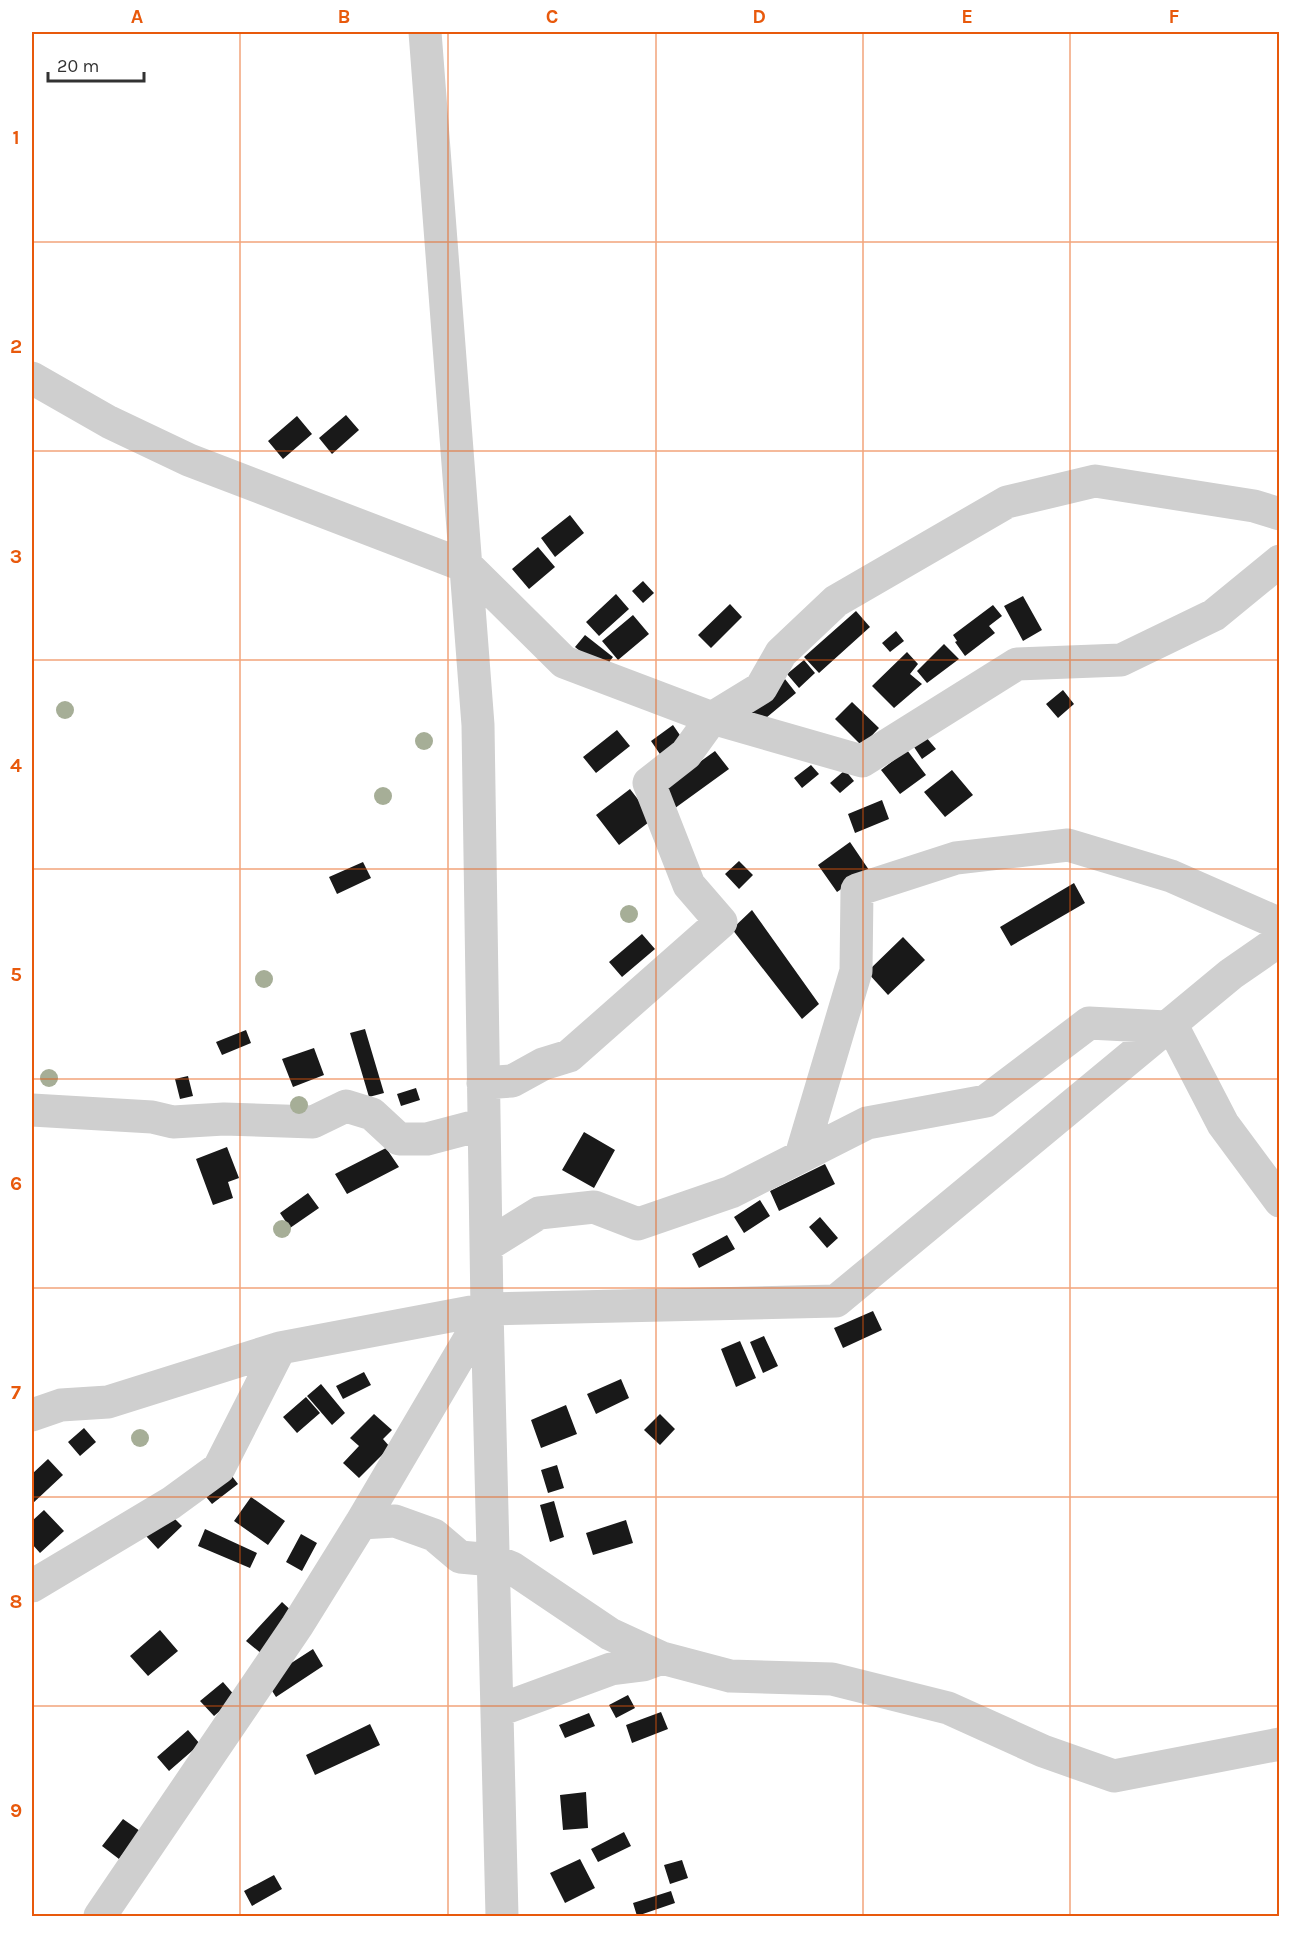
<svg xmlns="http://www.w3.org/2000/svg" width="1311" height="1948" font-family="Karla,sans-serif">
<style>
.building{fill:#191919}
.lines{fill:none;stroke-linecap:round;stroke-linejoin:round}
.minor{stroke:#cfcfcf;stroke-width:33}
.tree{fill:#a6ae97}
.grid{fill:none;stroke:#e8590c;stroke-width:1.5;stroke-opacity:0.55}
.neatline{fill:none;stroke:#e8590c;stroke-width:2}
.grid-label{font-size:20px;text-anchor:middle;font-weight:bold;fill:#e8590c}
</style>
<rect width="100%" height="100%" fill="#fff"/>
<!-- building -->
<path class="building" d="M346 415 359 430 332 454 319 438Z
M297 416 312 434 283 459 268 441Z
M570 515 584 533 555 557 541 538Z
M538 547 555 567 529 589 512 569Z
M643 581 654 593 643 603 632 591Z
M616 594 629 609 599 636 586 622Z
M1023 596 1042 630 1023 641 1004 606Z
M730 604 742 617 711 648 698 635Z
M993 605 1002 616 989 626 995 633 965 656 955 642 957 641 953 635Z
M856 611 870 627 819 673 804 657Z
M633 615 649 634 618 660 602 641Z
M896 631 904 641 890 652 882 643Z
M585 635 613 657 603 670 575 647Z
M944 644 959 659 927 683 917 671Z
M907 652 918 664 910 674 922 684 894 708 872 686Z
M804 660 815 673 799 688 787 674Z
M785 679 796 693 760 723 748 709Z
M1063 690 1074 704 1058 718 1046 704Z
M852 702 879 728 862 746 835 719Z
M673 725 686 744 664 760 651 741Z
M617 730 630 746 596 773 583 757Z
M926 737 936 749 922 759 914 747Z
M907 750 926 775 900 794 881 770Z
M715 751 729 769 671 811 658 792Z
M811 765 819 774 802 788 794 778Z
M845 770 854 781 840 793 830 783Z
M952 770 973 795 945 817 924 792Z
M630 789 653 819 619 845 596 815Z
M882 800 889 819 855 833 848 814Z
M850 842 869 870 837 892 818 865Z
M739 861 753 875 739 889 725 874Z
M363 862 371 878 337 894 329 877Z
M1074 883 1085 903 1011 946 1000 927Z
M752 910 819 1004 802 1019 732 929Z
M642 934 655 949 622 977 609 962Z
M903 937 925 960 888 995 867 972Z
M365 1029 384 1093 369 1097 350 1033Z
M246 1030 251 1043 222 1055 216 1042Z
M314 1048 324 1075 293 1087 282 1059Z
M188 1076 193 1096 180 1099 175 1079Z
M416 1088 420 1100 401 1106 397 1094Z
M584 1132 615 1150 594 1188 562 1170Z
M227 1147 239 1178 228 1182 233 1198 213 1205 196 1159Z
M386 1148 399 1167 347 1194 335 1174Z
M825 1164 835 1184 779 1211 770 1191Z
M308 1193 319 1208 290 1228 280 1213Z
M760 1200 770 1216 744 1233 734 1217Z
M820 1217 838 1238 827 1248 809 1227Z
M727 1235 735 1249 699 1268 692 1254Z
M873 1311 882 1330 843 1348 834 1328Z
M764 1336 778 1366 763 1373 750 1342Z
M740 1341 756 1378 736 1387 721 1349Z
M364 1372 371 1385 343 1399 336 1386Z
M621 1379 629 1398 596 1414 587 1394Z
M321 1384 345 1413 332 1425 307 1396Z
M306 1397 320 1413 297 1433 283 1417Z
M566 1405 577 1434 541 1448 531 1420Z
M374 1414 392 1430 383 1439 390 1447 359 1478 343 1463 359 1446 350 1438Z
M660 1414 675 1429 660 1445 644 1430Z
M84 1428 96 1442 80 1456 68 1442Z
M48 1459 63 1475 32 1504V1474Z
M557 1465 564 1488 548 1493 541 1470Z
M228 1471 238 1484 212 1504 202 1492Z
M251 1497 285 1521 268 1545 234 1521Z
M554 1501 564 1537 550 1542 540 1505Z
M44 1510 64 1531 40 1553 32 1544V1521Z
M170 1514 182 1526 158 1549 146 1536Z
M626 1520 633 1543 593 1555 586 1533Z
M205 1529 257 1553 250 1568 198 1546Z
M301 1534 317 1543 302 1571 286 1562Z
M282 1602 297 1616 262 1654 246 1641Z
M160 1630 178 1651 148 1676 130 1656Z
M313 1649 323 1666 276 1697 265 1680Z
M223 1682 236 1697 214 1716 200 1701Z
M628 1695 635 1708 616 1718 609 1705Z
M661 1712 668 1729 632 1743 626 1725Z
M589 1713 595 1726 565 1738 559 1725Z
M370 1724 380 1745 315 1775 306 1755Z
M188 1730 200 1744 169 1771 157 1757Z
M586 1792 588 1828 563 1830 560 1795Z
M123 1819 140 1831 119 1859 102 1846Z
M624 1832 631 1846 598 1862 591 1849Z
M580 1859 595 1888 565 1903 550 1873Z
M682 1860 688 1878 670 1884 664 1865Z
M274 1875 282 1889 252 1906 244 1891Z
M671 1891 675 1903 637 1916 633 1903Z"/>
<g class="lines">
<!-- minor -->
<path class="minor" d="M425 32 478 725 487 1309 502 1916
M32 378 109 422 189 460 468 567 564 662 712 718 862 761 1017 664 1121 660 1214 615 1280 561
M483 1083 512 1081 543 1064 569 1056 721 922 689 885 649 783 686 754 712 718 761 688 781 653 836 601 1007 502 1095 481 1254 506 1280 514
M32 1110 152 1117 173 1122 224 1119 313 1122 346 1106 372 1114 399 1139H427L484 1124
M801 1156 856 971 857 890 956 858 1068 845 1171 876 1280 924
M486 1246 539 1213 594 1207 638 1224 731 1192 867 1123 986 1101 1089 1023 1166 1027 1178 1037 1223 1124 1280 1201
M32 1415 61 1405 108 1402 280 1348
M361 1523 395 1521 434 1535 460 1557 493 1560 512 1568 610 1634 662 1658 730 1676 832 1679 948 1708 1043 1751 1114 1776 1280 1744
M32 1586 171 1503 219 1468 280 1348 487 1309 836 1301 1231 974 1280 940
M497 1711 611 1669 643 1665 662 1658
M100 1916 297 1626 361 1523 487 1309"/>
</g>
<!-- trees -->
<g class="tree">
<circle cx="65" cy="710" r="9"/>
<circle cx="424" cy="741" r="9"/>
<circle cx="383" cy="796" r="9"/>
<circle cx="629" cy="914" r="9"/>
<circle cx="264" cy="979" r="9"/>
<circle cx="49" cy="1078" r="9"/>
<circle cx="299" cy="1105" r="9"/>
<circle cx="282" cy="1229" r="9"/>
<circle cx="140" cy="1438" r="9"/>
</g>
<!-- grid -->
<path class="grid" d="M240 32V1916M448 32V1916M656 32V1916M863 32V1916M1070 32V1916M32 242H1280M32 451H1280M32 660H1280M32 869H1280M32 1079H1280M32 1288H1280M32 1497H1280M32 1706H1280"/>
<!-- border -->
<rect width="1311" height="1948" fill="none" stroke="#ffffff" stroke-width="66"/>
<!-- scale -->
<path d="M48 72v9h96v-9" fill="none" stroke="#323232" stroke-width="3"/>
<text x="57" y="72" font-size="18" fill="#323232" stroke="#ffffff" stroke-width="4.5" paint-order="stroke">20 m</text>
<rect x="33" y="33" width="1245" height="1882" class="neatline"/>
<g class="grid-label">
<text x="137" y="23">A</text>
<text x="344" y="23">B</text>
<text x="552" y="23">C</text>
<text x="759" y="23">D</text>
<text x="967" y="23">E</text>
<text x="1174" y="23">F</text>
<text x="16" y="144">1</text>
<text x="16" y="353">2</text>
<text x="16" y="563">3</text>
<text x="16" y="772">4</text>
<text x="16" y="981">5</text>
<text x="16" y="1190">6</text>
<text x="16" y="1399">7</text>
<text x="16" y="1608">8</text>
<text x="16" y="1817">9</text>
</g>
</svg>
